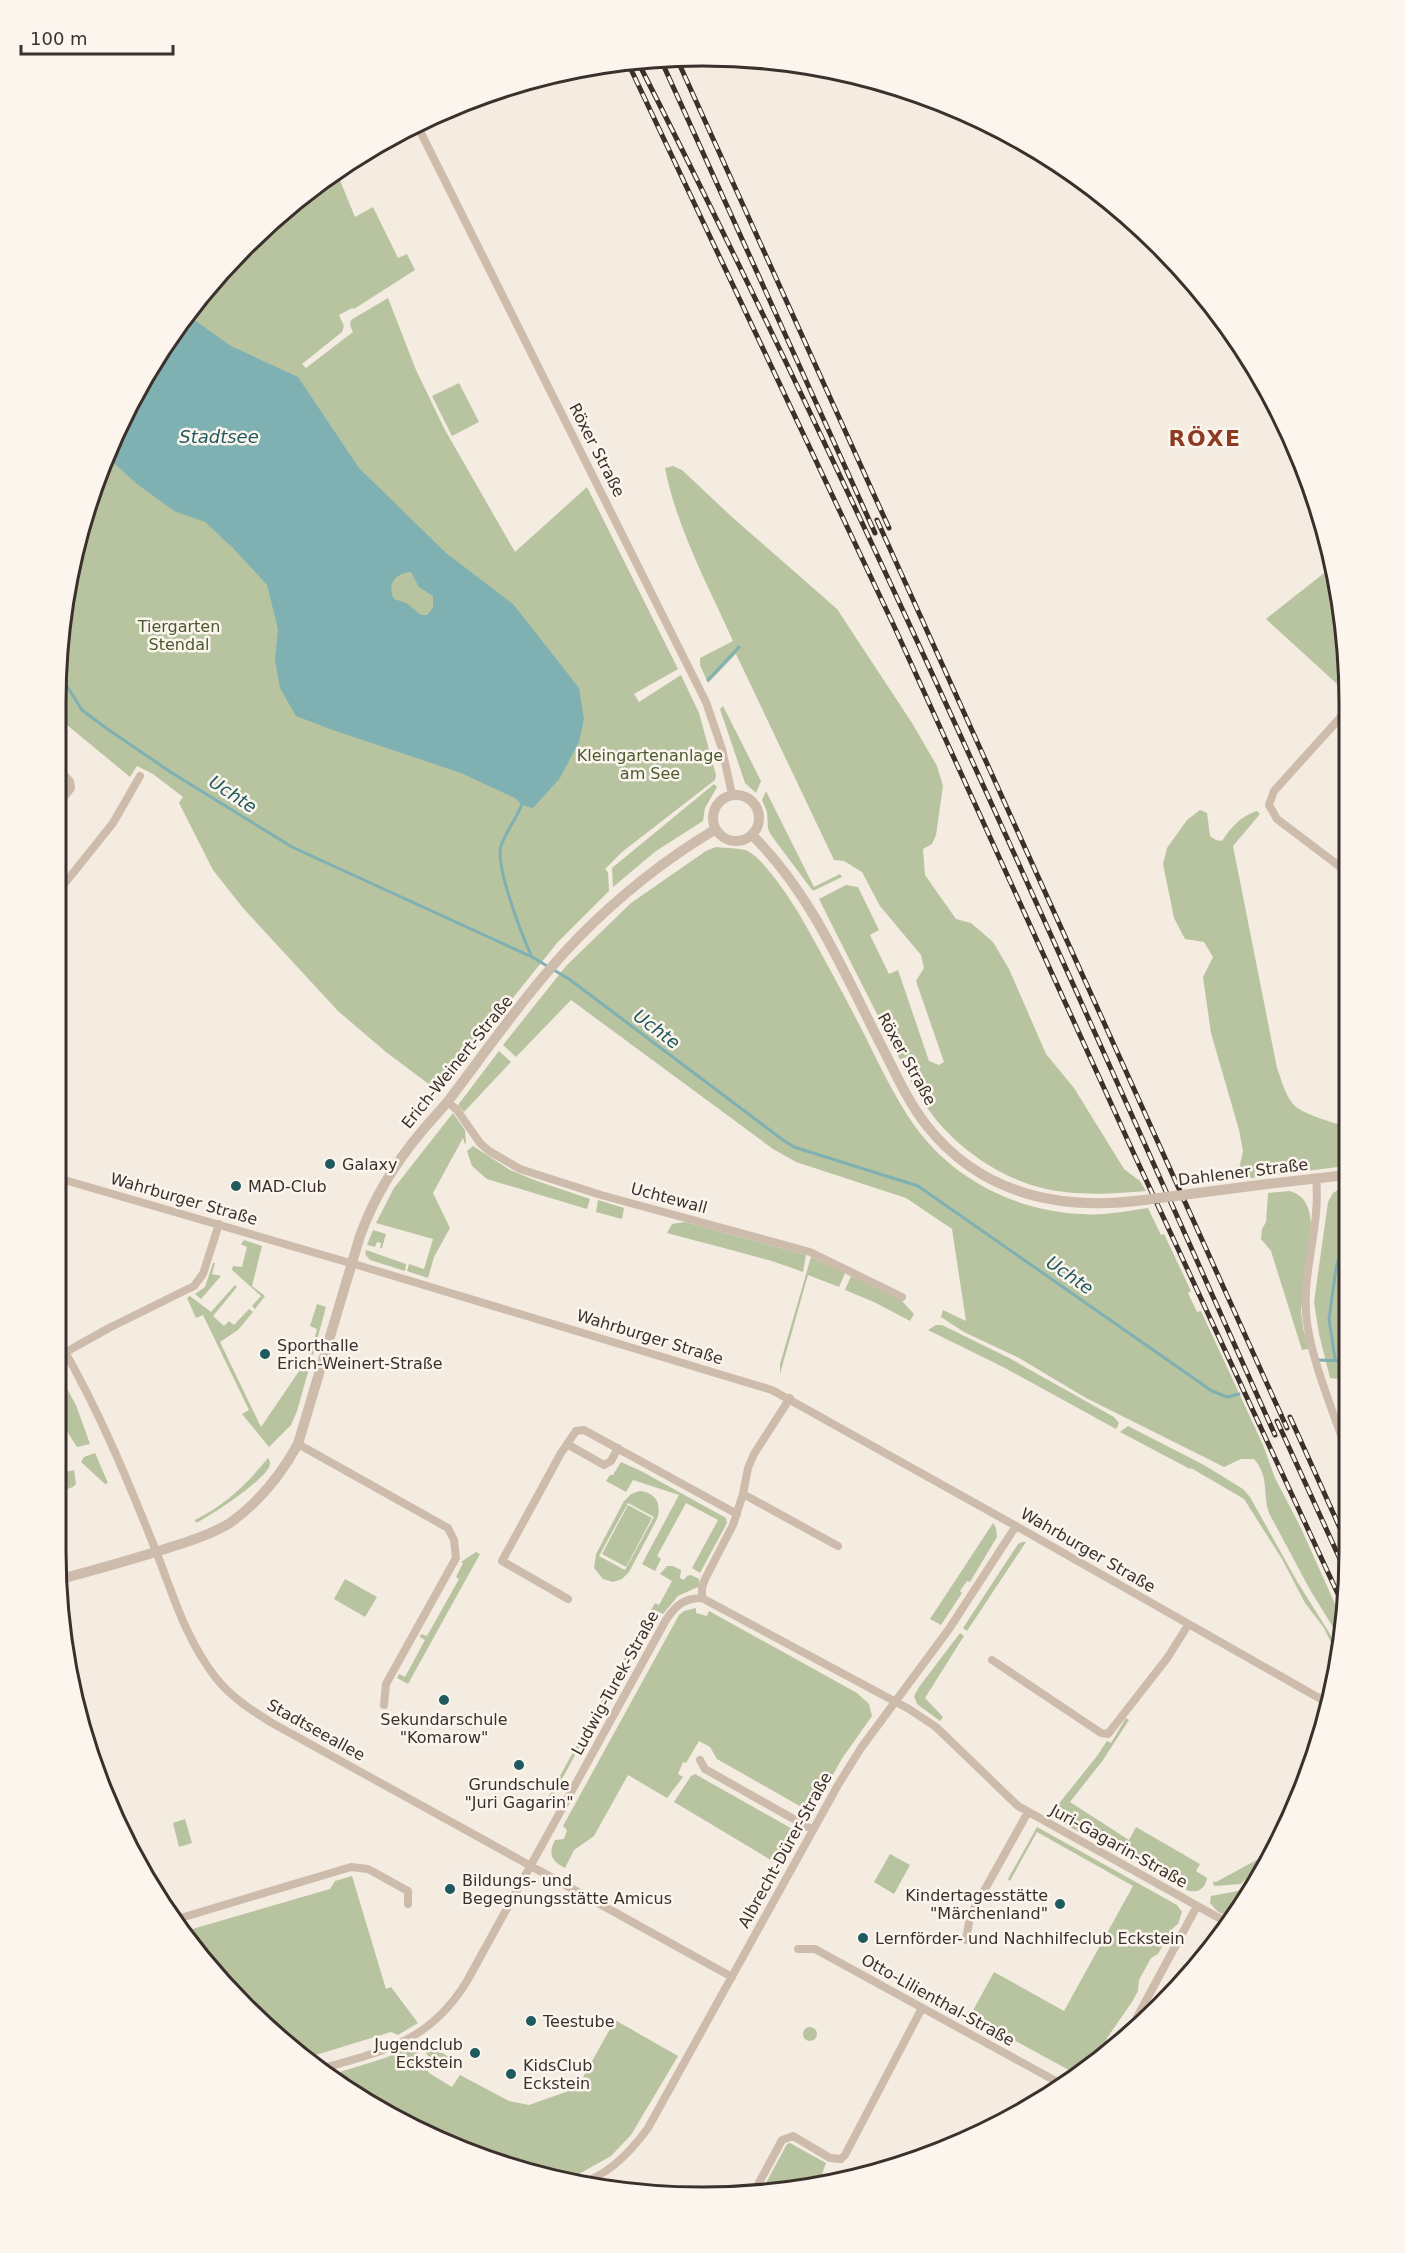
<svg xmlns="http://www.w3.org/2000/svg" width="1405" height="2253" font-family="'DejaVu Sans',sans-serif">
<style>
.green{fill:#b8c4a0;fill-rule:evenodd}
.water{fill:#7fb0b2;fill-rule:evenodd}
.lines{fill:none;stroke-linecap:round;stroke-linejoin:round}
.stream{stroke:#7fb0b2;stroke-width:3}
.minor{stroke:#cdbbac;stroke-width:8}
.tertiary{stroke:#cdbbac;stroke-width:10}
.rail-casing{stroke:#3b302b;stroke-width:5}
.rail{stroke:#fbf5ee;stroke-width:3;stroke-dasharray:9;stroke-linecap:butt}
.tertiary-bridge{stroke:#cdbbac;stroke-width:10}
.poi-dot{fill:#1f5a5e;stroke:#fbf5ee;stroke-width:2}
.labels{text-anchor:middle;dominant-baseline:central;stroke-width:5;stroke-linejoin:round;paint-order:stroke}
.street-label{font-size:16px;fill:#3b302b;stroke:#fbf5ee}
.park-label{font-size:16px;fill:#4a5a2e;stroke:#fbf5ee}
.poi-label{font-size:16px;fill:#3b302b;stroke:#fbf5ee;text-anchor:start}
.water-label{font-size:18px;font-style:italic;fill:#1f5a5e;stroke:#fbf5ee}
.district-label{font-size:22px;font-weight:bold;letter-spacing:1.5px;fill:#8c3b22;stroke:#fbf5ee}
.rim{fill:none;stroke:#3b302b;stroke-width:3}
</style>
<rect width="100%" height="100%" fill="#f4ebe1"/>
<!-- green -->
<path class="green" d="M337 173 355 217 373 207 398 258 407 254 415 270 354 309 352 308 339 315 344 326 342 332 302 364 306 368 353 332 350 325 351 320 388 298 416 370 445 430 515 552 587 487 678 669 634 694 639 702 681 675 699 713 716 775 715 780 622 852 605 869 608 872 609 891 557 943 438 1091 386 1052 338 1011 243 908 213 870 179 803 183 797 153 774 137 766 130 777 61 720V618L105 455 189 309 276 216Z
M459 383 479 422 452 436 432 396Z
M673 466 682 470 732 517 837 609 912 723 937 766 943 786 936 835 932 844 923 849 925 875 956 919 971 923 993 942 1009 969 1046 1054 1074 1088 1124 1169 1140 1181 1146 1191C1112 1194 1075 1196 1042 1188 998 1177 954 1146 928 1109 912 1087 901 1061 889 1037 865 991 842 945 819 899L846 885 858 887 879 930 870 935 889 974 898 970 929 1061 939 1065 944 1062 916 981 924 968 921 955 880 906 862 872 844 861 834 860 736 654 708 683 700 665V658L733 641C708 585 677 529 665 468Z
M1333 566 1348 660V694L1266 619Z
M723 706 761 781 756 793 745 783 720 709Z
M714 784 717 787 705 808 703 821 656 851 613 887 612 868Z
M766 791 814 887 840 874 842 877 815 890H812L771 835 768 829 767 812 762 800Z
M1200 810 1207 813 1210 836 1216 840 1222 841C1231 827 1241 816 1257 811L1260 814 1233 846 1277 1068C1282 1081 1286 1099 1296 1107 1307 1115 1333 1123 1346 1126V1166L1243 1179 1239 1169 1243 1151 1239 1130 1211 1033 1203 977 1213 957 1204 942 1185 939 1174 918 1163 864 1167 848 1187 820Z
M716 847C724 848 742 848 748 851 766 861 796 907 806 926 825 960 844 995 862 1030 878 1062 894 1096 914 1125 952 1179 1016 1211 1081 1214 1104 1216 1126 1211 1148 1208L1161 1235 1164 1234 1191 1291 1188 1293 1197 1312 1201 1311 1263 1445 1275 1478 1300 1526 1344 1624 1342 1642 1309 1588 1269 1513C1262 1492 1270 1478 1254 1459H1241L1224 1467 1086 1398 1019 1358 964 1332 941 1317 943 1310 966 1321 952 1229 906 1198 796 1162 773 1149 571 1000 516 1057 503 1045 566 966 631 903 706 851Z
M499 1051 511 1062 464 1112 458 1105Z
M453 1113 465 1130 466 1143 465 1144 463 1138 433 1193 450 1228 434 1257 428 1278 407 1271 409 1264 424 1269 433 1239 376 1223 394 1188Z
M473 1146 510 1170 537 1181 590 1199 587 1209 487 1179 472 1166 467 1151Z
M1346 1185 1345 1395 1339 1379 1330 1378 1319 1334 1314 1302 1328 1202 1333 1193Z
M1289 1191C1306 1195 1310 1209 1311 1224L1301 1311 1303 1328 1309 1349 1302 1350 1271 1251 1261 1239 1262 1229 1266 1222 1268 1193Z
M598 1200 624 1208 622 1219 596 1212Z
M685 1222 806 1255 803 1272C759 1255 712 1246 667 1233L672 1224Z
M373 1230 386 1234 382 1248H380L381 1243 377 1242 375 1247 367 1245Z
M244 1240 262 1246 252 1286 265 1296 255 1309 252 1306 261 1296 232 1270 233 1266 242 1267 247 1247 241 1244Z
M366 1250 406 1264 405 1271 370 1260 365 1254Z
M811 1257 845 1273 839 1287 808 1275 780 1374V1364Z
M213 1263H215L212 1274 221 1276 201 1299 195 1294 205 1287Z
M851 1276 889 1294 902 1301 914 1314 910 1321 874 1302 845 1290Z
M235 1285 237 1287 213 1316 224 1326 229 1321 234 1325 249 1309 253 1312 238 1330 220 1342 261 1427 308 1358H312L297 1411 291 1425 269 1447 242 1414 249 1410 203 1315 196 1318 187 1298 190 1296 211 1312Z
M317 1304 326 1307 313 1355 310 1354 317 1329 310 1326Z
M936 1325H942L1009 1358 1114 1417 1119 1423 1116 1429 1005 1368 928 1330Z
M61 1378 76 1405 90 1444 77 1447 61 1422V1414H65L61 1408Z
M1128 1426 1204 1465 1243 1489 1250 1497 1298 1583 1340 1650 1338 1657 1324 1628 1305 1603 1282 1559 1244 1499 1191 1468 1190 1469 1120 1432Z
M95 1453 108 1483 105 1484 81 1462 84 1457Z
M268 1458C270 1462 271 1462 269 1467 262 1482 212 1515 196 1523L195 1520C225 1505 247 1484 268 1458Z
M621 1462 641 1471 726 1518 727 1523 700 1573 692 1568 718 1520 686 1503 657 1556 661 1559 655 1571 642 1564 679 1495 633 1480 626 1492 606 1481 610 1475H613Z
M74 1470 76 1484 73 1487 64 1490 61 1473Z
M640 1491C656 1493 662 1504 657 1519L629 1572 622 1579 613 1582 603 1579 594 1568 596 1554 624 1501 631 1494ZM628 1503 654 1517 625 1570 599 1556Z
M628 1505 652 1518 626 1567 602 1554Z
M993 1523 996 1528 997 1537 970 1582 967 1581 960 1591 962 1593 941 1625 930 1619Z
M1022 1542H1026L967 1631 963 1628 1018 1544Z
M476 1552 480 1554 408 1684 397 1678 399 1674 405 1677 425 1640 420 1637 421 1634 427 1636 459 1579 456 1577 463 1563 461 1562Z
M667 1566H673L681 1570 680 1578 684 1580 687 1576 691 1575 699 1579 700 1586 678 1596 663 1614 655 1610 552 1797 549 1796 655 1603 659 1605 672 1581 660 1574Z
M345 1579 377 1597 365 1617 334 1599Z
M696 1608V1613L707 1616 709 1611 857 1693 869 1704 872 1716 843 1757 812 1811 806 1807 805 1809 717 1759 710 1747 699 1741 686 1763 683 1762 678 1774 683 1777 667 1798 628 1775 594 1836 574 1850 565 1868C551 1861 548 1854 555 1840L564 1839 567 1830 563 1826 679 1615 684 1611Z
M960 1633 964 1636 925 1698 943 1717 940 1721 917 1704 914 1696 919 1687Z
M1126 1718 1129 1720 1103 1760 1070 1802 1129 1840 1136 1827 1200 1864 1196 1871 1207 1878C1205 1889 1198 1894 1186 1890L1187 1886 1086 1830 1083 1834 1049 1816 1097 1756 1107 1741 1111 1743Z
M695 1774 796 1831 798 1836 781 1866 674 1802 691 1776Z
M185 1819 192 1843 179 1847 173 1823Z
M1037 1827 1177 1905 1182 1912 1178 1924 1173 1928 1158 1954 1151 1958 1139 1980 1138 1991 1132 2002 1107 2038 1102 2058 1078 2075 970 2016 994 1972 1064 2011 1133 1886 1037 1832 1010 1881 1008 1879Z
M890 1854 910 1865 894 1894 874 1882Z
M1262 1857V1863L1241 1884 1214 1886 1213 1881 1216 1882Z
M352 1876 386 1989 391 1987 418 2023 398 2035 391 2032 306 2058C259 2019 211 1980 179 1927L187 1924 189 1930 330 1889 335 1881Z
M1248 1889 1231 1919 1217 1911 1210 1903 1211 1896Z
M615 2020 678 2056 631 2135 611 2156 579 2174 550 2176 495 2163 343 2088 327 2076 385 2058 414 2046 429 2073 452 2087 460 2075 509 2101 529 2105 577 2088Z
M803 2034a7 7 0 1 1 14 0a7 7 0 1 1-14 0Z
M422 2041 456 2061 455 2065 447 2062 443 2064 438 2070 419 2043Z
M790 2143 826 2163 820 2180 825 2183 787 2192 760 2194 787 2144Z"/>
<!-- water -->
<path class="water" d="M186 314 231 346 298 377 359 468 446 553 513 604 579 688 584 719 579 742 560 778 533 808 522 805 515 798 461 773 330 729 296 716 280 688 275 660 278 629 267 585 233 548 205 522 174 511 137 484 105 455ZM411 572 419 587 433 596V608L427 615H421L406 603 394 599C386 584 396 573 411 572Z"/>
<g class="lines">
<!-- stream -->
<path class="stream" d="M61 677 82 710 106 728 172 773 292 847 532 957 569 979 783 1140 794 1147 918 1186 1212 1391 1227 1397 1239 1394
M708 680 739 647
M522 804C517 818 506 831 501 846 495 866 522 935 531 955
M1335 1359 1329 1319 1336 1268 1346 1236
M1342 1359 1345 1371
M1317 1360 1345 1361"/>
<!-- minor -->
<path class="minor" d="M417 125 706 702 722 749 732 794
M1196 286 1273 404
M61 772 70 781 71 788 61 801
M1347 872 1277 819 1269 805 1274 791 1348 709
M61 888 113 823 140 776
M448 1102 457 1110 480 1143 489 1151 520 1169 601 1195 810 1252 902 1297
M1316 1178C1321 1223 1303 1268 1306 1312 1308 1351 1332 1409 1345 1446
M61 1179 364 1267 772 1390 1016 1526 1326 1702
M61 1345C99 1410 128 1481 156 1551 173 1595 186 1640 216 1678 231 1697 251 1710 272 1723L732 1977
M66 1352 109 1328 194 1286 203 1274 219 1224
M298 1444 448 1528 454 1540 456 1558 386 1684 384 1705
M567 1444 604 1465 611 1461 618 1448
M743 1494 838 1546
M702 1598V1588L705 1579 733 1525 743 1494 748 1468 754 1454 790 1398
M568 1599 502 1561 561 1453 576 1431 584 1430 737 1514
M992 1660 1101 1733 1108 1734 1168 1657 1188 1625
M700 1760 705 1769 813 1830
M174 1920 351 1867 368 1869 408 1891V1904
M966 1940 970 1916 1028 1812
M798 1949H815L1063 2085
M1129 2032 1197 1906
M320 2069C384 2051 430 2042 467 1981L666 1620C676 1605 684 1598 702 1598L909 1709 936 1727 1018 1806 1228 1923
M594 2178 600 2188
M581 2183C609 2175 632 2150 648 2128L838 1785 861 1748 949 1629 1016 1526
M753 2194 782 2140 793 2136 830 2158 841 2159 845 2155 922 2008"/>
<!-- tertiary -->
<path class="tertiary" d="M713 818a23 23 0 1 1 46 0a23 23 0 1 1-46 0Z
M752 835C812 894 844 973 882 1047 896 1074 908 1102 927 1126 982 1195 1060 1211 1144 1200
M1267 1184 1346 1175
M61 1579C98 1569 135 1559 171 1547 191 1541 212 1534 230 1523 259 1502 281 1475 298 1444L360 1236C374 1197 396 1162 422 1131 432 1119 443 1108 452 1096 492 1043 531 987 577 939 619 896 664 860 716 829"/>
<!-- rail casing -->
<g class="rail-casing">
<path id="rail" d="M677 59 889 528
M637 60C866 511 1068 974 1275 1435
M661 60 875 533
M627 61 894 626 1134 1154 1344 1607
M877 520 1287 1428
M1290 1417 1344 1537
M1277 1421 1344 1568"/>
</g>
<!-- rail -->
<use href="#rail" class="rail"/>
<!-- tertiary-bridge -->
<path class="tertiary-bridge" d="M1144 1200 1267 1184"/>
</g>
<!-- markers -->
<g class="poi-dot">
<circle cx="330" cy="1164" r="6"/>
<circle cx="236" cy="1186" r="6"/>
<circle cx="265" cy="1354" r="6"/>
<circle cx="444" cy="1700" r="6"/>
<circle cx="519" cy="1765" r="6"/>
<circle cx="450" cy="1889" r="6"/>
<circle cx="1060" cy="1904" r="6"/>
<circle cx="863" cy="1938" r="6"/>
<circle cx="531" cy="2021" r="6"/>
<circle cx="475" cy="2053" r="6"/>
<circle cx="511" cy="2074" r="6"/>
</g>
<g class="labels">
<!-- street labels -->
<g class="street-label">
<text transform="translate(597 450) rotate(63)">Röxer Straße</text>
<text transform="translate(907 1059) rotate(61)">Röxer Straße</text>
<text transform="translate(457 1062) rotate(-51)">Erich-Weinert-Straße</text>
<text transform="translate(1243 1172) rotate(-7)">Dahlener Straße</text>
<text transform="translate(669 1198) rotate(15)">Uchtewall</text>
<text transform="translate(184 1199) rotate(16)">Wahrburger Straße</text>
<text transform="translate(650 1337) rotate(17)">Wahrburger Straße</text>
<text transform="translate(1088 1550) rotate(30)">Wahrburger Straße</text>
<text transform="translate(615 1683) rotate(-61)">Ludwig-Turek-Straße</text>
<text transform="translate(316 1730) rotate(29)">Stadtseeallee</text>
<text transform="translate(1119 1846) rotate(29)">Juri-Gagarin-Straße</text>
<text transform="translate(785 1850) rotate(-61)">Albrecht-Dürer-Straße</text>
<text transform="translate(938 2000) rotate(29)">Otto-Lilienthal-Straße</text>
</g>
<!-- park labels -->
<g class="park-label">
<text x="179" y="626">Tiergarten<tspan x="179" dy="18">Stendal</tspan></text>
<text x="650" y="755">Kleingartenanlage<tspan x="650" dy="18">am See</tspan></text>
</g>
<!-- poi labels -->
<g class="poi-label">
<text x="342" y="1164">Galaxy</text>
<text x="248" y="1186">MAD-Club</text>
<text x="277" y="1345">Sporthalle<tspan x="277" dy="18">Erich-Weinert-Straße</tspan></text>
<text x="444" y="1719" text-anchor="middle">Sekundarschule<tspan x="444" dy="18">"Komarow"</tspan></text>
<text x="519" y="1784" text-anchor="middle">Grundschule<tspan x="519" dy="18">"Juri Gagarin"</tspan></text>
<text x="462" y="1880">Bildungs- und<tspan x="462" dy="18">Begegnungsstätte Amicus</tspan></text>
<text x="1048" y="1895" text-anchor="end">Kindertagesstätte<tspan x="1048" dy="18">"Märchenland"</tspan></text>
<text x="875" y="1938">Lernförder- und Nachhilfeclub Eckstein</text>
<text x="543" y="2021">Teestube</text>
<text x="463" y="2044" text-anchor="end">Jugendclub<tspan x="463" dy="18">Eckstein</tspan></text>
<text x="523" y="2065">KidsClub<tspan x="523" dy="18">Eckstein</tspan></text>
</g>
<!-- water labels -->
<g class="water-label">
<text x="219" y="436">Stadtsee</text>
<text transform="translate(233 794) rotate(33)">Uchte</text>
<text transform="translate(657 1029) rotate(37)">Uchte</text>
<text transform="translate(1070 1275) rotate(35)">Uchte</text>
</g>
<!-- district labels -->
<g class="district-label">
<text x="1205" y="438">RÖXE</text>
</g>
</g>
<!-- crop -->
<path d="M0 0H1405V2253H0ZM702 66H703A636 636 0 0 1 1339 702V1551A636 636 0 0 1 703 2187H702A636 636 0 0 1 66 1551V702A636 636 0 0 1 702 66Z" fill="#fbf5ee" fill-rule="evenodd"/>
<path class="rim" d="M702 66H703A636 636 0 0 1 1339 702V1551A636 636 0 0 1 703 2187H702A636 636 0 0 1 66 1551V702A636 636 0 0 1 702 66Z"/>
<!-- scale -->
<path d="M21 45v9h152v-9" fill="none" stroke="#3b302b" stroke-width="3"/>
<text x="30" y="45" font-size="18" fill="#3b302b" stroke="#fbf5ee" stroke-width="4.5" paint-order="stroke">100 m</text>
</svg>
